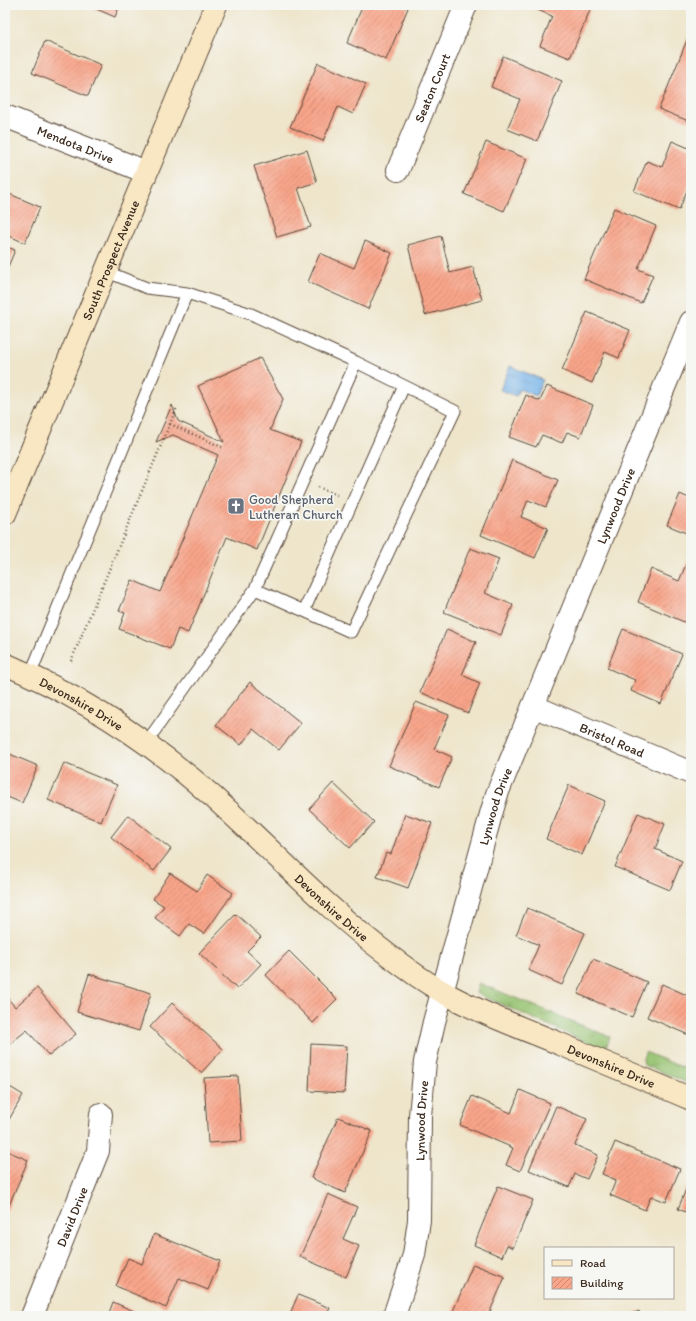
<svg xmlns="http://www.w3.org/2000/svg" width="696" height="1321" font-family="Itim,sans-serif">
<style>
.grass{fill:url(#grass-tufts);stroke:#697648}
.water{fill:url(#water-ripples);stroke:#586e84}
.building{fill:url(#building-hatch)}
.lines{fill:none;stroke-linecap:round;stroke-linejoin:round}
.lane-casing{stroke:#564638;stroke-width:13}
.street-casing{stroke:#564638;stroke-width:24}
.secondary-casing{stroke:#564638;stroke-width:24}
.path{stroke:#564638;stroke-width:2.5;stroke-dasharray:1 3;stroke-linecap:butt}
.lane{stroke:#fff;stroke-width:11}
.street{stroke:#fff;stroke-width:22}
.secondary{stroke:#f9e7c3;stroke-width:22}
.labels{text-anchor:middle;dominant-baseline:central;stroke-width:3.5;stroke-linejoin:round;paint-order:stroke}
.street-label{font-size:13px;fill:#3b2a1e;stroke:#f6f6f2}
.worship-label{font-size:13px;fill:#5b616d;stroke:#f6f6f2;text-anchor:start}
</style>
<defs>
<pattern id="grass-tufts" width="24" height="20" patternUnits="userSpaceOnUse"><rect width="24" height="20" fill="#97c371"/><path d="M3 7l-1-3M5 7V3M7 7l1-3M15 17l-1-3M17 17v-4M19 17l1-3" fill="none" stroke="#7c9f5c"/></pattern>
<pattern id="water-ripples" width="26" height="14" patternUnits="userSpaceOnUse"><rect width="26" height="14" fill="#76b3e9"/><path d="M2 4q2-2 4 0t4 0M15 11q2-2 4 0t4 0" fill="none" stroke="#6292bc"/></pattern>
<pattern id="building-hatch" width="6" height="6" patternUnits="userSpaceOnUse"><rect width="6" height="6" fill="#f9a58a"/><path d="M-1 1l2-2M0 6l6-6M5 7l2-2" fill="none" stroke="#cb8770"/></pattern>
</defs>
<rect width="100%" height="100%" fill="#f6f6f2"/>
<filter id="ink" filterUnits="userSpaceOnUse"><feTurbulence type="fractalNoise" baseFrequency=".025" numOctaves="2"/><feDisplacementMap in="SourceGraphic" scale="8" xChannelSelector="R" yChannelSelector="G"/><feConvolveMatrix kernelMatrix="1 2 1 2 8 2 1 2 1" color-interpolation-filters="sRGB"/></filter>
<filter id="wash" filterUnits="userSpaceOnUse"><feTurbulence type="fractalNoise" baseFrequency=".012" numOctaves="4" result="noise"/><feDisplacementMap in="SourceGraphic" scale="16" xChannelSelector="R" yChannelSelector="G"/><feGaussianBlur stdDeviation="0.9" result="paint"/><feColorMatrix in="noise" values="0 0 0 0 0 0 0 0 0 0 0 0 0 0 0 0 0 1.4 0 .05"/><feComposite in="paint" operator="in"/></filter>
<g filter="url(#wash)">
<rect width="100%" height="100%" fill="#eee5cb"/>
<!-- grass -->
<path class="grass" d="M479 983 610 1037 605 1050 476 993Z
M645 1052 691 1071V1084L644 1065 643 1059Z"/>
<!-- water -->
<path class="water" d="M510 366 543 380 536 396 519 389 516 396 500 390Z"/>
<g id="blocks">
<!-- building -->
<path class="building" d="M87 5H120L115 17Z
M363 5H400L408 8 386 60 347 43Z
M526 5H592L570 58 540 46 552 16Z
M689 35 691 36V122L659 109Z
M45 41 101 65 88 96 32 73Z
M503 56 562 81 537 141 507 129 520 99 491 87Z
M318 63 366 84 353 114 338 107 323 141 290 127Z
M672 141 691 149V181L679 210 634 191 647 161 662 167Z
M486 142 527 159 504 211 464 194Z
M307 150 317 182 298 188 311 227 277 237 254 166Z
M5 192 40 207 25 243 5 234Z
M614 208 656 226 638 269 653 275 641 303 584 279Z
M441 236 450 273 473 267 482 300 425 315 408 245Z
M365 241 392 253 368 309 308 282 320 253 354 268Z
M5 246 15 250 5 274Z
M587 312 630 330 619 358 605 352 592 383 562 370Z
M260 358 283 399 270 430 301 442 257 550 227 537 188 633 178 629 170 649 119 629 125 613 119 611 132 580 160 592 218 455 173 435 156 442 172 405 178 421 224 442 198 386Z
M547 386 593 405 580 437 567 432 562 443 542 435 536 447 509 437 526 395 540 401Z
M512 460 558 480 546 507 528 500 521 517 548 528 535 558 481 535Z
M680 494 691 499V535L667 525Z
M470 548 499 559 485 593 513 605 501 635 444 612Z
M691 553V625L638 602 651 569 679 581Z
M447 629 476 642 462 675 480 683 468 713 420 692Z
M623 629 682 654 661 704 631 691 635 680 607 668Z
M250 682 301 723 279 750 253 729 241 745 216 725Z
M416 702 449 715 434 749 452 757 439 787 389 766Z
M5 752 38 766 22 803 5 796Z
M64 763 117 785 101 822 48 800Z
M333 783 374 822 350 848 309 809Z
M569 785 605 801 582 855 546 839Z
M638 813 665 824 655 849 682 861 670 890 615 867Z
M405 814 432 823 408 888 377 877 386 853 391 854Z
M128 815 171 849 154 871 111 837Z
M170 873 197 891 207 875 233 893 204 934 189 924 180 936 155 918 164 906 153 899Z
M527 908 585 933 562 985 528 970 539 945 516 935Z
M236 914 261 937 247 951 261 964 237 989 199 953Z
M289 951 337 999 313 1023 266 975Z
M593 959 647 982 632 1017 578 994Z
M89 974 151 993 139 1031 77 1012Z
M662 984 691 997V1036L647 1017Z
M37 988 76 1034 49 1056 27 1030 6 1047 5 1046V995L15 1007Z
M172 1003 223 1049 201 1073 150 1027Z
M311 1044 347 1046 344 1093 309 1091Z
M238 1076 242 1141 208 1143 204 1078Z
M5 1084 23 1095 7 1123 5 1122Z
M520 1090 550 1103 520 1171 506 1165 513 1148 460 1125 472 1096 511 1113Z
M556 1106 587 1119 575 1145 598 1155 587 1179 575 1174 569 1187 529 1170Z
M338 1117 372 1131 345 1193 311 1178Z
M615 1142 680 1169 666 1202 651 1196 645 1210 610 1195 616 1180 602 1174Z
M5 1150 28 1160 5 1215Z
M691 1177V1214L678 1209Z
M498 1186 533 1200 513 1248 507 1245 502 1257 474 1245Z
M328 1194 357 1207 343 1239 359 1246 346 1277 300 1257Z
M154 1234 220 1261 208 1290 179 1278 166 1308 116 1286 128 1258 142 1264Z
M473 1264 505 1277 488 1316H451Z
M298 1295 330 1308 326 1316H289Z
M113 1302 145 1316H108Z
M639 1311 641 1316H627Z"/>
</g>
</g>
<g filter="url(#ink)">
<use href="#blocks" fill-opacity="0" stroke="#564638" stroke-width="1"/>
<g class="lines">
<!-- lane casing -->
<g class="lane-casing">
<path id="lane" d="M105 271 147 288 187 293 251 314 356 362 455 411 351 632 255 589
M304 611 404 386
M30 675 187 293
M146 743 255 589 356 362"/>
</g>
<!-- street casing -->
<g class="street-casing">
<g id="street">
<path id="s1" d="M5 116 146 172"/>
<path id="s2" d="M398 170 466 5"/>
<path id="s3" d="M533 706 691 773"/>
<path id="s4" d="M32 1316 98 1151 101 1114"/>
<path id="s5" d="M394 1316 414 1255 419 1220 420 1116 425 1062 434 1022 491 814 497 794 533 706 691 322"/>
</g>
</g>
<!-- secondary casing -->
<g class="secondary-casing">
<g id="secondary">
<path id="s6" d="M5 514 216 5"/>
<path id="s7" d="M5 664C80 696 151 742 212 796 271 848 324 907 387 954 404 967 422 980 441 991 478 1012 519 1027 558 1043 602 1062 647 1080 691 1099"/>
</g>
</g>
<!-- path -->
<path class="path" d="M170 424 222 447
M318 487 337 495
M71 661 177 407"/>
<!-- lane -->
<use href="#lane" class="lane"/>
<!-- street -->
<use href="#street" class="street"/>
<!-- secondary -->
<use href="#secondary" class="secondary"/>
</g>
</g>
<!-- icons -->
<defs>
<g id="church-square" transform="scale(0.9)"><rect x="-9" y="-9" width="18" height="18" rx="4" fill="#6b7280" stroke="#f6f6f2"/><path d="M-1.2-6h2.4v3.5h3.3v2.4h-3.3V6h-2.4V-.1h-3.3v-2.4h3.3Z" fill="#fff"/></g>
</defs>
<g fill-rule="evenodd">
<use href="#church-square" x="236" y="506"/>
</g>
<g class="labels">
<!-- street labels -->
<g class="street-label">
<text stroke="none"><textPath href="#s2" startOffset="89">Seaton Court</textPath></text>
<text stroke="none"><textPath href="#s1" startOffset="76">Mendota Drive</textPath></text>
<text stroke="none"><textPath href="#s6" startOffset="275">South Prospect Avenue</textPath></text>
<text stroke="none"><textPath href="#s5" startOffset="847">Lynwood Drive</textPath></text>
<text stroke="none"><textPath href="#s7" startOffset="86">Devonshire Drive</textPath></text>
<text stroke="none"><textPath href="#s3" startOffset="86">Bristol Road</textPath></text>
<text stroke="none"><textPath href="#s5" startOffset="523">Lynwood Drive</textPath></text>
<text stroke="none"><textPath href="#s7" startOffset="410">Devonshire Drive</textPath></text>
<text stroke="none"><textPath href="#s7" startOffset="734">Devonshire Drive</textPath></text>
<text stroke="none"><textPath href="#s5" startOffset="199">Lynwood Drive</textPath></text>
<text stroke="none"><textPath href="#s4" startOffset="107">David Drive</textPath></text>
</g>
<!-- worship labels -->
<g class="worship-label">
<text x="249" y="499">Good Shepherd<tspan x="249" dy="15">Lutheran Church</tspan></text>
</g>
</g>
<!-- margin -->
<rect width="696" height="1321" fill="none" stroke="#f6f6f2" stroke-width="20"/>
<!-- legend -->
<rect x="544" y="1247" width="130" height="52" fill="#f6f6f2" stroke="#aba49d"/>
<rect x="552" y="1260" width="20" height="6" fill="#f9e7c3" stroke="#aba49d"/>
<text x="580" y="1267" font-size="12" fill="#3b2a1e">Road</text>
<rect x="552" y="1277" width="20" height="12" fill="url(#building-hatch)" stroke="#aba49d"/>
<text x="580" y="1287" font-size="12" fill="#3b2a1e">Building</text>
</svg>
